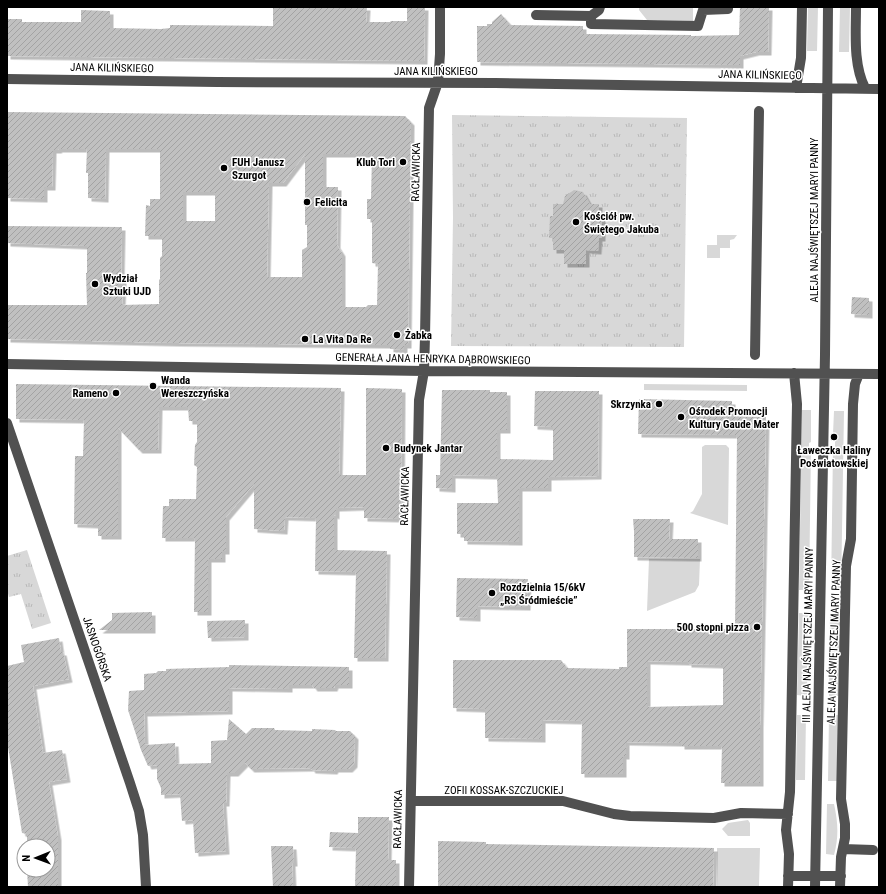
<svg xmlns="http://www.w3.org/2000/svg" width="886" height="894" font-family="'Roboto Condensed',sans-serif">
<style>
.green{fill:#d8d8d8}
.park{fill:url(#park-tufts)}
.building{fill:url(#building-hatch);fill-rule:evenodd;filter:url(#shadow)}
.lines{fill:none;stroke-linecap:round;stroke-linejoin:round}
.minor{stroke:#515151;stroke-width:10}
.poi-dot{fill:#000;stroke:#fff;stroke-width:1.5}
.labels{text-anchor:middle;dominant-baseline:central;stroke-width:3;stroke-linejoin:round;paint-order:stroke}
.street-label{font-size:11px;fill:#000;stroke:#fff}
.poi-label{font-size:11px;font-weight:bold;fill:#000;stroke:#fff;text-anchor:start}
</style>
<defs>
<pattern id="park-tufts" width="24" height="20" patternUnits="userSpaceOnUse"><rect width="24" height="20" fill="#d8d8d8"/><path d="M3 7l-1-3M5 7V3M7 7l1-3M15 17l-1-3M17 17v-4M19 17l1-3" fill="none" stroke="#b8b8b8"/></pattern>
<pattern id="building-hatch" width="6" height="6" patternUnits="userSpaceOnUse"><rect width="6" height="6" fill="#c0c0c0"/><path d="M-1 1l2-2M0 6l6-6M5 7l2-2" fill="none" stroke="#a3a3a3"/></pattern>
<filter id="shadow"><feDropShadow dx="3.5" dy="3.5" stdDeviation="0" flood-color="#0004"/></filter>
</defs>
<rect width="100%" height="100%" fill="#fff"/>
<!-- green -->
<path class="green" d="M639 7H693V21L647 20 639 10Z
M808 7H818L817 51H807Z
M840 7H850L849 52H839Z
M717 235H737L734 239 730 240V248H720V258H707V245H717Z
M644 384 747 385V391L644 390Z
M802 410H811V442L809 443V448H811L809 590H799Z
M834 411H844L841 591 831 590 833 448H835V435L833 434Z
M705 445H726L729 448 728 525 690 513 693 511 702 494V447Z
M649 559H700L699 585 695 592 647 611Z
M799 613H808L807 696 797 695Z
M830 613H840L839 696H829Z
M797 715H806L805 780H796Z
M829 715H839L838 781H828Z
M827 804H834C838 822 839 837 834 855L826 854Z
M748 820 750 823V836H728L722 829 728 823Z
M717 848H760L759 887H717Z"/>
<!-- park -->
<path class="park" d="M452 115 687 118 684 347 451 346 453 218Z
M27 550 51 623 32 629 21 594 9 597 7 590V556Z"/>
<!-- building -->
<path class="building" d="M273 7H367L366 22H390L391 21H407V7H425L424 61 7 56V19H22V22H81V10L110 11V28L161 29 170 28V25L273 26Z
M740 7H769L768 52H756L740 56V65L477 62V26H487V24H492V22L501 14 509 23V25L583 26V34L691 35V36L739 35Z
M7 112 405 116 411 122 408 345H404V350L390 349V345L176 343 7 339V305H87L86 273H87V246L7 243V226L122 227 121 278 123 280 122 305 159 304V280L160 279V258L162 256V236H145L146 205 150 206V199H160V149H106L105 199 88 198V173H86L87 149H58L59 150H53L52 187H44V199L7 198ZM305 154V225H307V247L302 250V277H267L269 183H283ZM323 154H372L371 199H367V219H372V263L378 264 377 305H368L366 307H342V253L337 245 338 187H323ZM183 192H215V221H183Z
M574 190 583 192 590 204H599V216H602V238H599L598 251 586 250V264H564V250H553V238H549L550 216H553V204H563L565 196Z
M852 297 869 298V315L851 314Z
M16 384 341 388 339 475H366V388L402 389 401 519 364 518V507L336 508V516L334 515V550L387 551 385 658H354L356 572 315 571 316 518 285 517 284 531 254 529V484L226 517V551H222V559H208V612H194L195 538H162L163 506H169V499H196L197 467 194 465 195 445 197 442V421H189L188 407H159L158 450H139L118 428V536H98V525L74 524 75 456H83L84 420 16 419Z
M442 390H490V392H507V430H497V459L553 460V427L534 426 535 391H599L598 476 548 477V488H519V542L464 541V534H457V503H498L497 476 452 475V489L436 488V475H440Z
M639 399 732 401V416L766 417 760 725V783H721L722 746H681V743L626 742V756H623V774H581L582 721 542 720V739L485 738V709L453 708V660H561L567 668 619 669V667H627V629H735L737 435 638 434ZM647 661 688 662V664L723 665V705L647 707Z
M633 519H670L669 539H698V558L634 557V531Z
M457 578 528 579 527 607 477 606V618L456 617Z
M152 612V630H99L112 620V613Z
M245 620V637L208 638 207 621Z
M59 638 61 652H63L69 679 33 686 43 753 62 750 67 779 49 782 58 837V887H28L27 870H48V846H27V834L22 833 7 741V666L24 662 21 645Z
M229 665 349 667V685H335L334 688H314L312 685H289V689L229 688V711L144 713 145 745 175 743 176 764 211 763V741L227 740 229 719 246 734 252 728H274L275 730 312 731V729L335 730 336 731H350L355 736 354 764 349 769H335L334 771 312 770 311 768 251 769 245 763 235 773H227L226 803H223L226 851 195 853 193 820 182 821 180 794 161 795V788L157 779V765L148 766 141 750 128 710 129 691 144 690V674L156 673 158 671H166V669L229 667Z
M358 817H389L388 860H396V887H355L356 848 329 847 330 832 358 833Z
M438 841 486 842V844L714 848 713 887H438Z
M271 846H293L294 863H292L293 887H273Z"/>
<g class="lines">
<!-- minor -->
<path class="minor" d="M600 7 599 10 591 16V24L698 26 703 10 728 9V7
M856 7C856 34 853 64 865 88
M536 15 591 16
M7 79 217 82 495 83 879 89
M796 88 801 58 802 7
M755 355 759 111
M7 364 424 371 879 374
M7 423 130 783 139 811 143 835 146 887
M411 801H563L614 814 630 816 714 818 741 813 788 814
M843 849 873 850
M788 876H841
M409 887 419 400 424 371 425 337 429 108 438 82 440 54V7
M788 887 789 854 786 830 790 792 797 404 794 373
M815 887 825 355 828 7
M840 887 841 857 845 838V824L841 799 846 566 851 539 853 404 855 384 859 374"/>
</g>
<!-- markers -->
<g class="poi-dot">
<circle cx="403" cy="162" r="4"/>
<circle cx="224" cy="168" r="4"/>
<circle cx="307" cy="202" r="4"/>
<circle cx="576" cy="222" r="4"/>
<circle cx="95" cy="284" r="4"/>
<circle cx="397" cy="335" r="4"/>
<circle cx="305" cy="339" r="4"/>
<circle cx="153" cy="386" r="4"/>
<circle cx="116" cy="393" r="4"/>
<circle cx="659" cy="404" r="4"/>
<circle cx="681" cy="417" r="4"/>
<circle cx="834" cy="437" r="4"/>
<circle cx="386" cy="448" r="4"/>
<circle cx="492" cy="593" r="4"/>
<circle cx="757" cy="627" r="4"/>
</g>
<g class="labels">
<!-- street labels -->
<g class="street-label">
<text transform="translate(112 68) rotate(1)">JANA KILIŃSKIEGO</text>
<text x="436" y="71">JANA KILIŃSKIEGO</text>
<text transform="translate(760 75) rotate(1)">JANA KILIŃSKIEGO</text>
<text transform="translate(416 172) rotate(-89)">RACŁAWICKA</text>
<text transform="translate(814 220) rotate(-90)">ALEJA NAJŚWIĘTSZEJ MARYI PANNY</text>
<text transform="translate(433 359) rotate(1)">GENERAŁA JANA HENRYKA DĄBROWSKIEGO</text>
<text transform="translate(405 496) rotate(-89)">RACŁAWICKA</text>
<text transform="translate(808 635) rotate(-89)">III ALEJA NAJŚWIĘTSZEJ MARYI PANNY</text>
<text transform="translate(834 642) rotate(-88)">ALEJA NAJŚWIĘTSZEJ MARYI PANNY</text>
<text transform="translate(97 649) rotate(71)">JASNOGÓRSKA</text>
<text x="504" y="790">ZOFII KOSSAK-SZCZUCKIEJ</text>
<text transform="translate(398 819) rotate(-89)">RACŁAWICKA</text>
</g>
<!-- poi labels -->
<g class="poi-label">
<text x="232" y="162">FUH Janusz<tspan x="232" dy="13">Szurgot</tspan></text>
<text x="395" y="162" text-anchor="end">Klub Tori</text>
<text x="315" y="202">Felicita</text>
<text x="584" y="216">Kościół pw.<tspan x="584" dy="13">Świętego Jakuba</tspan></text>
<text x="103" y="278">Wydział<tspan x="103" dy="13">Sztuki UJD</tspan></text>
<text x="405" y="335">Żabka</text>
<text x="313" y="339">La Vita Da Re</text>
<text x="161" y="380">Wanda<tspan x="161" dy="13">Wereszczyńska</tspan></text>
<text x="108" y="393" text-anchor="end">Rameno</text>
<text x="651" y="404" text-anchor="end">Skrzynka</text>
<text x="689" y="411">Ośrodek Promocji<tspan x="689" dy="13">Kultury Gaude Mater</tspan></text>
<text x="394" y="448">Budynek Jantar</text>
<text x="834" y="450" text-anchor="middle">Ławeczka Haliny<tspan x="834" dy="13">Poświatowskiej</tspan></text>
<text x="500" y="587">Rozdzielnia 15/6kV<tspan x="500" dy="13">„RS Śródmieście”</tspan></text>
<text x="749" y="627" text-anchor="end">500 stopni pizza</text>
</g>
</g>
<!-- border -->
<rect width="886" height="894" fill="none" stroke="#000000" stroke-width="16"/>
<!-- north arrow -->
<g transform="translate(36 858) rotate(269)"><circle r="19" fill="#ffffff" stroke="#999999"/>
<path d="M0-3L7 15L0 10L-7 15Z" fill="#000000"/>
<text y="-6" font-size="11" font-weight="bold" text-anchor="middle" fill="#000000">N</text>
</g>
</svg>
